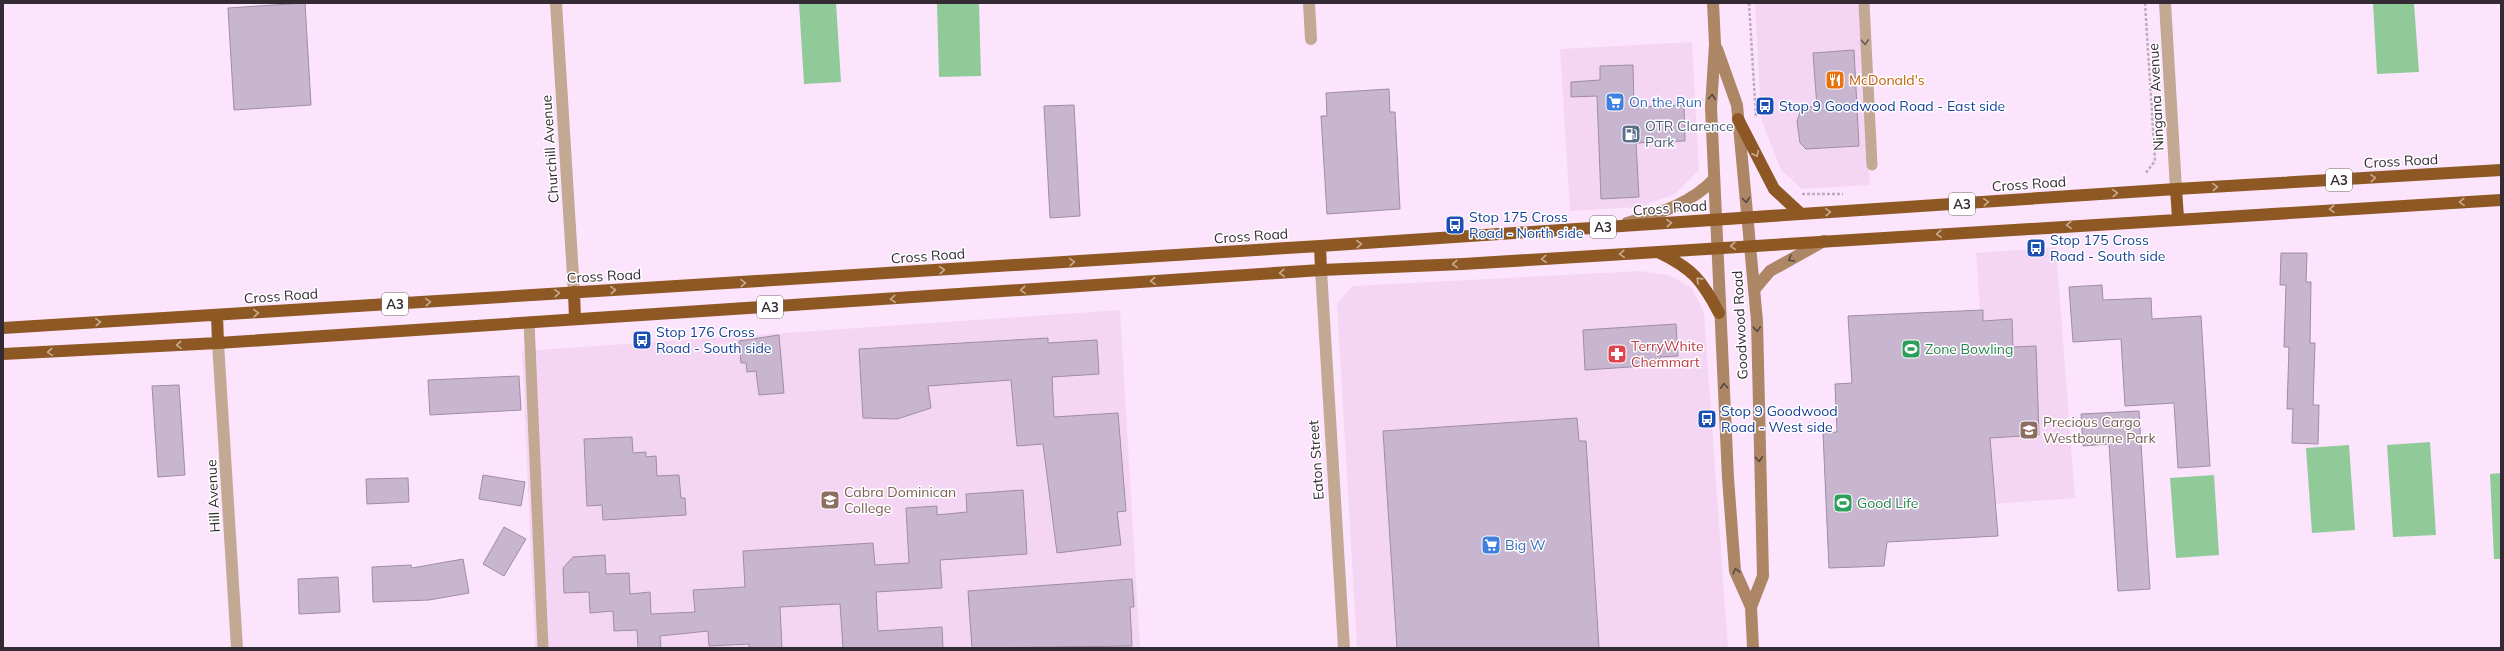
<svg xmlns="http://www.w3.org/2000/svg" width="2504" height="651" font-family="Mulish,sans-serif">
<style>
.built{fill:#f4d6f4}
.pitch{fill:#90ca98}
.building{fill:#c8b5d0;stroke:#9f8ca6}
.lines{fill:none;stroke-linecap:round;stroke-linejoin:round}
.path{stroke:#bfabbf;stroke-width:2.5;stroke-dasharray:3 2;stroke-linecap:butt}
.lane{stroke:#c3a893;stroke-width:11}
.street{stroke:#c3a893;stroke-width:12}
.secondary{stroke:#ad8666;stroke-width:12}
.highway{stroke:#8e5825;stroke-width:12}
.oneway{stroke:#6d5c59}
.oneway2{stroke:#584642}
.oneway3{stroke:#c6ac92}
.labels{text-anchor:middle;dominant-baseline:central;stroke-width:3;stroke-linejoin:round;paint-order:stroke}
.shield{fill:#fff;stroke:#706a70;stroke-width:1}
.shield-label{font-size:13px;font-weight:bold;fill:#332a33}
.food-label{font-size:14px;fill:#c56008;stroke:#fff;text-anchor:start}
.street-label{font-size:14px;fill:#332a33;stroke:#fff}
.shop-label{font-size:14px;fill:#366cbe;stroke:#fff;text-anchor:start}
.transit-label{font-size:14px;fill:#164399;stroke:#fff;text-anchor:start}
.service-label{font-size:14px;fill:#4e5e75;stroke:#fff;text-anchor:start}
.health-label{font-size:14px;fill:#be3a42;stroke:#fff;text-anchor:start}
.leisure-label{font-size:14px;fill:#27864d;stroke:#fff;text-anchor:start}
.education-label{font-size:14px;fill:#785e54;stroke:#fff;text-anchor:start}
</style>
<rect width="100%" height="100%" fill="#fde4fd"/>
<!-- built -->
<path class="built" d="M1755 3H1860L1870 185 1802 189 1781 170 1761 119Z
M1692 42 1699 170 1675 194 1640 207 1570 211 1560 49Z
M2056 247 2075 498 1994 504 1976 253Z
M1640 271 1669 275 1692 288 1704 313 1728 648H1357L1337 304 1352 286Z
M1120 310 1140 648H535L522 351Z"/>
<!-- pitch -->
<path class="pitch" d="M799 3H836L841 82 804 84Z
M937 3H979L981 76 939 77Z
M2373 3H2414L2419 72 2377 74Z
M2430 442 2436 535 2393 537 2387 445Z
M2349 445 2355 530 2312 533 2306 448Z
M2501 473V559H2494L2490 474Z
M2214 475 2219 555 2176 558 2170 478Z"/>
<!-- building -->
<path class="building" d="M305 3 311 105 234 110 228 8Z
M1854 50 1859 146 1806 149 1800 143 1797 121 1802 107H1817L1813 53Z
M1633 65 1634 107 1684 105 1685 141 1636 143 1639 197 1601 199 1597 96 1571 97V82L1600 80V66Z
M1389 89 1390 112H1395L1400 209 1327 214 1321 116H1327L1326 93Z
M1074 105 1080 216 1050 218 1044 106Z
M2281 253H2307L2306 282H2311L2310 343H2315L2313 405H2319L2318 444 2292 443 2293 409H2287L2289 347H2284L2286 285H2280Z
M2102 285 2103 300 2151 298 2152 319 2201 316 2210 466 2178 468 2174 403 2125 406 2121 339 2073 342 2069 287Z
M1983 310V321L2012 319 2013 347 2036 346 2039 435 1990 438 1998 536 1887 542 1884 566 1829 568 1823 433 1837 432 1835 384 1852 383 1848 316Z
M1676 324 1678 356 1660 357V365L1585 370 1583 330Z
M779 335 784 393 759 395 756 371 747 372 746 363H741L739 341Z
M1048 338V343L1097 340 1099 374 1052 377 1054 417 1118 413 1126 511 1117 512 1121 545 1057 553 1043 444 1017 446 1011 380 928 386 931 408 897 419 863 418 859 349Z
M519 376 521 410 430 415 428 380Z
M179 385 185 475 158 477 152 386Z
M2139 411 2150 589 2118 591 2109 444 2083 446 2081 414Z
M1577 418 1579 441H1586L1599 648H1397L1383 431Z
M632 437 633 453 646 452V457L656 456 657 476 679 475 681 498H685L686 515 603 520 602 505 587 506 584 439Z
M483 475 525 482 521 506 479 499Z
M408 478 409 502 367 504 366 479Z
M1023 490 1027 554 940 560 942 588 876 592 878 631 942 627 943 648H843L840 604 780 607 782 648H749V644L709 646 708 631 660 636 661 648H638L637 630 614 631 613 611 590 613 589 592 564 593 563 568 573 557 605 555 606 574 629 573 630 594 650 592 651 614 695 612 693 590 745 587 743 551 873 543 875 565 909 563 906 508 937 506V515L967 512 966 494Z
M504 527 526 539 504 576 483 564Z
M463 559 469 593 429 600 373 602 372 567 411 565 412 568Z
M338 577 340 612 299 614 298 579Z
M1132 579 1134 607H1130L1132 646 972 648 968 591Z"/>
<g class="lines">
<!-- path -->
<path class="path" d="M1749 3 1756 118
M2145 3 2155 161 2145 174
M1802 194H1843"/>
<!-- lane -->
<path class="lane" d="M1864 3 1872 165
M529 322 543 648"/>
<!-- street -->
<path class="street" d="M556 3 574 292
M1309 3 1311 39
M2165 3 2176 189
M1321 270 1344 648
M218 343 237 648"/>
<!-- secondary -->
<path class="secondary" d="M1713 3 1715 44 1711 107 1728 478 1735 571 1751 607 1753 648
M1717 49 1737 105 1757 321 1763 576 1751 607
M1627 223C1659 213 1691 204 1714 179
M1754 290 1770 271 1824 241"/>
<!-- highway -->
<path class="highway" d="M1738 119 1774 189 1801 214
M2176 189 2178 218
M1320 246 1321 270
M1658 252C1692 268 1702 280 1719 313
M574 292 575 319
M217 315 218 343
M3 328 1320 246 2176 189 2501 170
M3 354 218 343 1321 270 1463 264 2501 200"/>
</g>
<!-- one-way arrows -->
<defs><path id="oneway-chevron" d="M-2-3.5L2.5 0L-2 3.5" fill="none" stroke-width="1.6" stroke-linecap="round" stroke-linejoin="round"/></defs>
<use class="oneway" href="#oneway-chevron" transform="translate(1865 42) rotate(87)"/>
<g class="oneway2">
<use href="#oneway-chevron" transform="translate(1712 97) rotate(-86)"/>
<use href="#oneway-chevron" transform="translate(1746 200) rotate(85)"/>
<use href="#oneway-chevron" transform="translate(1791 259) rotate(150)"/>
<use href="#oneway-chevron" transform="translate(1757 329) rotate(87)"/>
<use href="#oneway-chevron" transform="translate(1724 386) rotate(-94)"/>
<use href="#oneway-chevron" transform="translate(1759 459) rotate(87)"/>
<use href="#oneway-chevron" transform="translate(1736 571) rotate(-104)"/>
</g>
<g class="oneway3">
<use href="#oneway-chevron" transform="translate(1756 154) rotate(64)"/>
<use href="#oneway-chevron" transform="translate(2373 178) rotate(-3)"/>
<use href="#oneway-chevron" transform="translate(2215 187) rotate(-3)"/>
<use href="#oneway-chevron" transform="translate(2115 193) rotate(-4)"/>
<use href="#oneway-chevron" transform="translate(1986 202) rotate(-4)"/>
<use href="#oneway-chevron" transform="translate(2462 202) rotate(177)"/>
<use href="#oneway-chevron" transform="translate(2332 209) rotate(177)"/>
<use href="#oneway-chevron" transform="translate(1828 212) rotate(-4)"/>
<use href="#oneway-chevron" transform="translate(1669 223) rotate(-4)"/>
<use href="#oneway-chevron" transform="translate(2069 225) rotate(176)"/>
<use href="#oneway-chevron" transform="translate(1939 234) rotate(176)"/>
<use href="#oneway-chevron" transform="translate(1359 244) rotate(-4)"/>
<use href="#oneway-chevron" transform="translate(1733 246) rotate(176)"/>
<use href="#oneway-chevron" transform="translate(1622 254) rotate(176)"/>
<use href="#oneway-chevron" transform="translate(1544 259) rotate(176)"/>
<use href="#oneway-chevron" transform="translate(1072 262) rotate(-4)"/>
<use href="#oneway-chevron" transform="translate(1455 264) rotate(177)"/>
<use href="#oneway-chevron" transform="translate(942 270) rotate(-4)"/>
<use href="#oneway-chevron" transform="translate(1282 273) rotate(176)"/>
<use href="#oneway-chevron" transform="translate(1699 280) rotate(-136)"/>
<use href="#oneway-chevron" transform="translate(1153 281) rotate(176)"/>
<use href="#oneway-chevron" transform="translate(743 283) rotate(-3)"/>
<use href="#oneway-chevron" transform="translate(613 290) rotate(-3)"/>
<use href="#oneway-chevron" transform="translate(1023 290) rotate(176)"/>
<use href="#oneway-chevron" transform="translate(557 293) rotate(-4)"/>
<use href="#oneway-chevron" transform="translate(893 299) rotate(176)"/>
<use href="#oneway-chevron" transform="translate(428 302) rotate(-4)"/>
<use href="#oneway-chevron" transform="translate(256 313) rotate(-4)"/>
<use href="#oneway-chevron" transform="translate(98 322) rotate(-3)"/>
<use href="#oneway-chevron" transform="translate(179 345) rotate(177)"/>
<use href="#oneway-chevron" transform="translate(50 352) rotate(177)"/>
</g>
<!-- icons -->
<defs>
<g id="restaurant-square" transform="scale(1)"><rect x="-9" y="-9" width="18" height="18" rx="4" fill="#e8710a" stroke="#fff"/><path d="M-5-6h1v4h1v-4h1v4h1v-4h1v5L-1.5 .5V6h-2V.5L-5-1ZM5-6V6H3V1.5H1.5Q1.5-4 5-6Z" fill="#fff"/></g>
<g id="supermarket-square" transform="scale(1)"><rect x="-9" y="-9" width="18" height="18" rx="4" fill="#3f7fe0" stroke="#fff"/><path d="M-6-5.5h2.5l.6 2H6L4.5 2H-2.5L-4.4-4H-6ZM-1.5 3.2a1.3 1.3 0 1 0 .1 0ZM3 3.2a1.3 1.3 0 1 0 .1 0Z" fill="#fff"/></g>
<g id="bus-square" transform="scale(1)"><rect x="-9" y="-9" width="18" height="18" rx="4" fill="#1a4fb4" stroke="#fff"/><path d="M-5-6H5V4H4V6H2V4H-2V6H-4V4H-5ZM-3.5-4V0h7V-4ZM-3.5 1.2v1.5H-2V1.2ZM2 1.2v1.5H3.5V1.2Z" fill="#fff"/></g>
<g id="fuel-square" transform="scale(1)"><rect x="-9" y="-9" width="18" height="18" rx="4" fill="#5c6f8a" stroke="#fff"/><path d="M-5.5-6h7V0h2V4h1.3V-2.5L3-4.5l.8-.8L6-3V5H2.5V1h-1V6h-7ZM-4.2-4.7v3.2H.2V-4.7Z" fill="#fff"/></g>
<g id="stadium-square" transform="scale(1)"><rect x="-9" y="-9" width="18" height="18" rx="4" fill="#2e9e5b" stroke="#fff"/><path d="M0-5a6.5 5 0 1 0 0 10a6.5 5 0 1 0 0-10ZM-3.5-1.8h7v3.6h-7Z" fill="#fff"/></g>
<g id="pharmacy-square" transform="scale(1)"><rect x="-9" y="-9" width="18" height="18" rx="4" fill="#e0444e" stroke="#fff"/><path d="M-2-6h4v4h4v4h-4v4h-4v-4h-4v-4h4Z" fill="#fff"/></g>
<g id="school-square" transform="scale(1)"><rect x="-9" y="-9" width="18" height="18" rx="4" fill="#8d6e63" stroke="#fff"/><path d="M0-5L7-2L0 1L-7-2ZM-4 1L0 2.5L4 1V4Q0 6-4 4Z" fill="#fff"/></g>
</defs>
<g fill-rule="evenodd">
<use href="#restaurant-square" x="1835" y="80"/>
<use href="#supermarket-square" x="1615" y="102"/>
<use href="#bus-square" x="1765" y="106"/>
<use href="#fuel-square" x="1631" y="134"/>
<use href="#bus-square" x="1455" y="225"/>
<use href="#bus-square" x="2036" y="248"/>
<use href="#bus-square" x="642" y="340"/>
<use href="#stadium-square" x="1911" y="349"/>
<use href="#pharmacy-square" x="1617" y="354"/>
<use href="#bus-square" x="1707" y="419"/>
<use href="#school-square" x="2029" y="430"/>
<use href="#school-square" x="830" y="500"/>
<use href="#stadium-square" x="1843" y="503"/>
<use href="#supermarket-square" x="1491" y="545"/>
</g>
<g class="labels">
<!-- shield labels -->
<g class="shield">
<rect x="2326" y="169" width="26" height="22" rx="3"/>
<rect x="1949" y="193" width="26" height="22" rx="3"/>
<rect x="1590" y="216" width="26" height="22" rx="3"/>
<rect x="382" y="293" width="26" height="22" rx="3"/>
<rect x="757" y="296" width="26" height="22" rx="3"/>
</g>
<g class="shield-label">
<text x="2339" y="180">A3</text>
<text x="1962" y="204">A3</text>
<text x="1603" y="227">A3</text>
<text x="395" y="304">A3</text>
<text x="770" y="307">A3</text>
</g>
<!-- food labels -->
<g class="food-label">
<text x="1849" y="80">McDonald's</text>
</g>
<!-- street labels -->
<g class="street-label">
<text transform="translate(2156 97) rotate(-93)">Ningana Avenue</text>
<text transform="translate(550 149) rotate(-94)">Churchill Avenue</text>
<text transform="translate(2401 161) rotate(-3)">Cross Road</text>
<text transform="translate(2029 184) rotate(-4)">Cross Road</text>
<text transform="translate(1670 208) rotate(-4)">Cross Road</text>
<text transform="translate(1251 236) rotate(-4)">Cross Road</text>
<text transform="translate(928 256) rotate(-4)">Cross Road</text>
<text transform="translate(604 276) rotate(-3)">Cross Road</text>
<text transform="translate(281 296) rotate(-4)">Cross Road</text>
<text transform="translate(1740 325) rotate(-93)">Goodwood Road</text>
<text transform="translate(1316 460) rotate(-94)">Eaton Street</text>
<text transform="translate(213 496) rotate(-93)">Hill Avenue</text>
</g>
<!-- shop labels -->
<g class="shop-label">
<text x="1629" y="102">On the Run</text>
<text x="1505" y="545">Big W</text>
</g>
<!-- transit labels -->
<g class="transit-label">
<text x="1779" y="106">Stop 9 Goodwood Road - East side</text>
<text x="1469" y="217">Stop 175 Cross<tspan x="1469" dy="16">Road - North side</tspan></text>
<text x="2050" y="240">Stop 175 Cross<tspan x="2050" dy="16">Road - South side</tspan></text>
<text x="656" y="332">Stop 176 Cross<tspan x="656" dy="16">Road - South side</tspan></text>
<text x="1721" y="411">Stop 9 Goodwood<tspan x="1721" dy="16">Road - West side</tspan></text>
</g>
<!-- service labels -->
<g class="service-label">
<text x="1645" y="126">OTR Clarence<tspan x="1645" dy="16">Park</tspan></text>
</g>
<!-- health labels -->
<g class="health-label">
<text x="1631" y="346">TerryWhite<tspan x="1631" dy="16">Chemmart</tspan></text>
</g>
<!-- leisure labels -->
<g class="leisure-label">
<text x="1925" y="349">Zone Bowling</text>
<text x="1857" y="503">Good Life</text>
</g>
<!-- education labels -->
<g class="education-label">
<text x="2043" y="422">Precious Cargo<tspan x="2043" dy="16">Westbourne Park</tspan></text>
<text x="844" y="492">Cabra Dominican<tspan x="844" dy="16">College</tspan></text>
</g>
</g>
<!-- border -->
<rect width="2504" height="651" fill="none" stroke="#332a33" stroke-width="8"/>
</svg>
